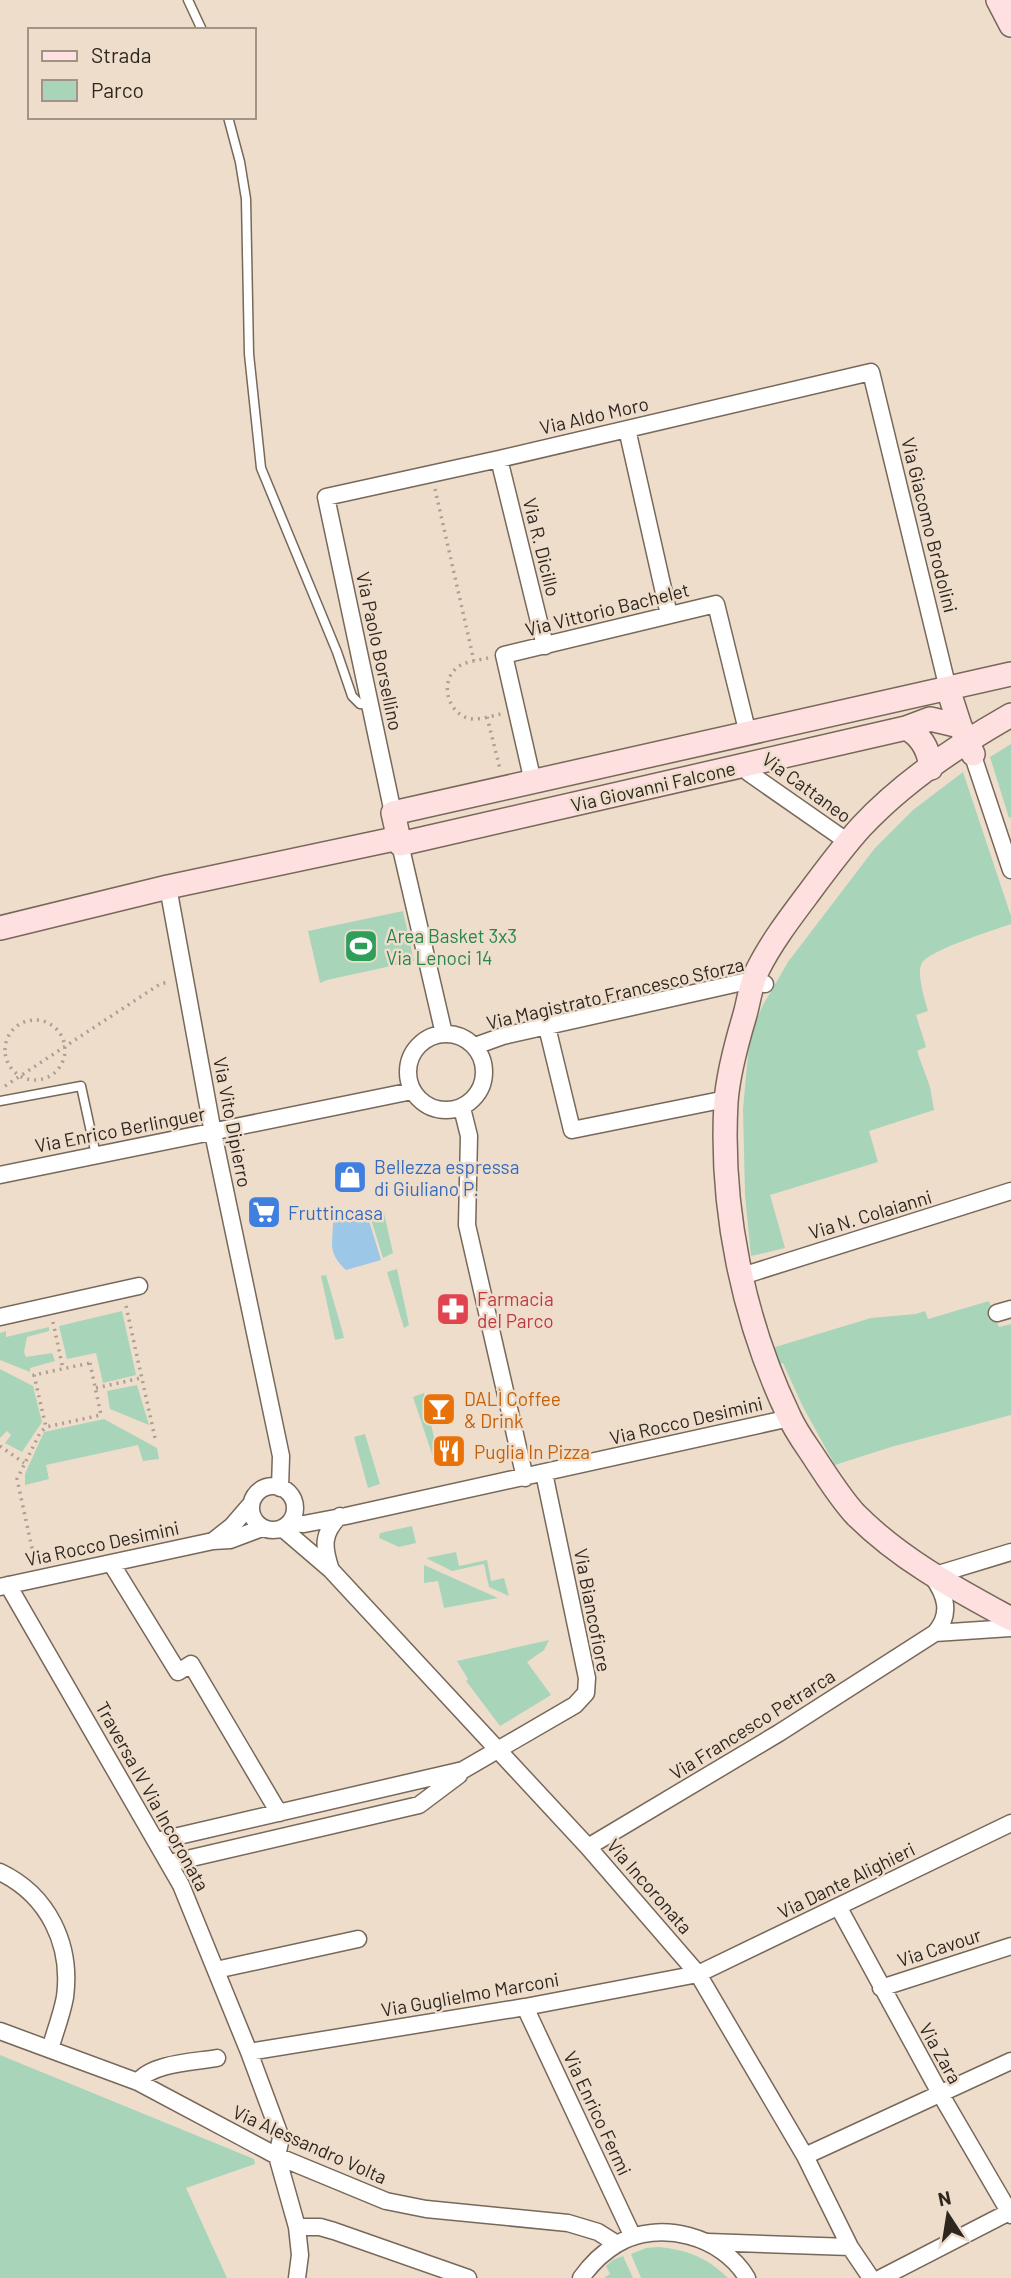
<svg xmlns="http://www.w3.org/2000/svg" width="1011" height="2278" font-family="Barlow,sans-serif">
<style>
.green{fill:#a8d4ba}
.water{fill:#9dc7e7}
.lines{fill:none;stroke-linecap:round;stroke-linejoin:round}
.lane-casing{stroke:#776859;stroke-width:11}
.street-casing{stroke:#776859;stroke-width:19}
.secondary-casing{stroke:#776859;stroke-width:26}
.path{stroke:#ac9e90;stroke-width:3.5;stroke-dasharray:2 5;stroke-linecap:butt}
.lane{stroke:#fff;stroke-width:8}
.street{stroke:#fff;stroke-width:16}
.secondary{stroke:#fee0e1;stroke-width:23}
.labels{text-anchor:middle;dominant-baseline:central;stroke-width:5;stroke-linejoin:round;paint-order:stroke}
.street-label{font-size:19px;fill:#2d2720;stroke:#efddcc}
.leisure-label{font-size:19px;fill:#27864d;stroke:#efddcc;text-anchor:start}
.shop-label{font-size:19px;fill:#366cbe;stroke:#efddcc;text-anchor:start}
.health-label{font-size:19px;fill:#be3a42;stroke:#efddcc;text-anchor:start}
.food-label{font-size:19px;fill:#c56008;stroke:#efddcc;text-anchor:start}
</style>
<rect width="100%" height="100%" fill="#efddcc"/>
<!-- green -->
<path class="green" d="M1011 744V817L1009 818 990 757Z
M963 772 1011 916V924C994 930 930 950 922 963 916 973 925 1000 928 1011L916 1015 926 1047 917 1051 930 1087 934 1110 869 1131 878 1162 770 1195 785 1248 751 1256 745 1195 743 1109 750 1034 763 1005 788 962 875 848 913 810Z
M403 911 414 961 327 980 320 983 308 931Z
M384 1213 393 1253 383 1258 370 1216Z
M397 1269 409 1325 404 1328 387 1272Z
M326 1275 342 1330 344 1338 335 1340 321 1276Z
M989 1301 999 1327 1011 1324V1415L891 1447 835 1465 802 1405 783 1363 779 1364 772 1348 871 1318 916 1314 925 1311 928 1319Z
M122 1311 136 1375 103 1383 96 1353 67 1359 59 1326Z
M49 1327V1331L27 1337 24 1352 26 1357 52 1353 55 1361 30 1368V1372L0 1360V1333L6 1331V1337Z
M0 1369 33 1386 42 1422 22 1452 5 1443 11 1435 7 1431 0 1438Z
M137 1385 149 1425 110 1409 107 1391Z
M424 1393 438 1455 433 1457 413 1397Z
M104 1419 157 1448 159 1459 143 1461 138 1445 46 1465 49 1479 25 1485V1474L44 1432Z
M365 1434 380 1484 368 1488 354 1437Z
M412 1526 416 1543 399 1547 379 1538 380 1533Z
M456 1552 459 1566 487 1560 491 1581 504 1578 509 1596 489 1587 484 1564 452 1571 426 1558Z
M424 1565 498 1598 444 1608 438 1581 424 1583Z
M549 1640 544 1650 527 1662 551 1695 500 1726 466 1681 468 1679 457 1661Z
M0 2055 254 2159 255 2164 186 2188 227 2278H0Z
M658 2247C688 2250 706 2257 728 2278H641L631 2254 646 2248Z
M623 2256 633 2278H604L610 2274 606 2266 613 2260Z"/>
<!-- water -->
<path class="water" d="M366 1211 381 1260 346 1270C327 1252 333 1244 333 1223Z"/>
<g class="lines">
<!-- lane casing -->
<g class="lane-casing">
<path id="lane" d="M188 0 202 30
M228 117 240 162 246 199 249 354 261 468 337 652 352 696 360 704 370 705
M0 1101 81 1086 96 1155"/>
</g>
<!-- street casing -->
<g class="street-casing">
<path id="street" d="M627 429 669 615
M499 459 545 646
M973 756 1011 870
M744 765 749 773 848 842
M533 782 504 655 716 604 748 734
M393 813 326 497 499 459 871 372 948 689
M400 844 444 1034
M168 887 213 1133 281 1456 280 1488
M547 1027 572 1130 726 1099
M408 1072a38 38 0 1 1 76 0a38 38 0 1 1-76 0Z
M475 1046 503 1036 743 982 765 984
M462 1108 469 1136 467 1225 525 1478
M0 1175 412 1091
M742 1276 1011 1191
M997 1313 1011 1309
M0 1317 139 1286
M251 1508a22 22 0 1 1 44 0a22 22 0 1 1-44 0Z
M289 1523 304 1524 346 1516 790 1418
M282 1528 331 1570 588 1847 698 1974 805 2156 850 2247 871 2278
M213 1541 232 1526 251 1504
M111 1563 178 1672 191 1664 279 1813
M331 1570C323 1547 322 1533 340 1516
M8 1585 181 1885 249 2052 281 2138 277 2156 297 2227 300 2255 297 2278
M0 1587 213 1541 230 1540 262 1528
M935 1633 1011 1628
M157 1841 463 1770 575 1705 586 1693 587 1678 544 1473
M588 1847 779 1733 935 1633C952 1614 946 1595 932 1576L1011 1552
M170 1863 419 1805 459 1775
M0 1872C48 1895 72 1944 65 1997 62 2014 55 2032 50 2049
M839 1908 941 2095 1011 2215
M216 1970 358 1939
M881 1988 1011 1946
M525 2007 633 2237
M0 2031 138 2082 277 2156 386 2201 426 2209 568 2223 598 2232 617 2244
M249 2052 525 2007 698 1974 1011 1823
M138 2082C151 2063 195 2062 217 2058
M805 2156 1011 2061
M297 2227H320L334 2231 468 2278
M708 2242 850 2247
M581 2278C591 2264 602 2253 617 2244 659 2219 723 2236 747 2278
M881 2278 1011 2211"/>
</g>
<!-- secondary casing -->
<g class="secondary-casing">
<path id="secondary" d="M998 0 1011 25
M948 689 960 726 973 754
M1011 715C958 745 903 782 861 827 842 848 825 871 808 894 790 918 771 943 758 969 750 985 749 1002 744 1018 736 1045 728 1074 726 1102 720 1208 743 1320 789 1416 796 1432 807 1446 816 1460 828 1478 841 1499 856 1515 901 1560 956 1589 1011 1619
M906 728 930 719 960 726
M931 768C929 750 922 736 906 728L400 844 393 813 1011 674
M0 928 168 887 399 838"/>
</g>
<!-- path -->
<path class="path" d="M435 489 474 661
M488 658C480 660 469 661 461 665 437 678 447 717 473 719 482 719 492 716 501 714
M487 717 500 769
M5 1050a30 30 0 1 1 60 0a30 30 0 1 1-60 0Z
M5 1086 160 984 169 982
M126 1306 155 1438
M53 1322 63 1369
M90 1363 101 1415 46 1427 34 1375Z
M96 1388 141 1378
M0 1446 24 1463
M35 1562 17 1479 40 1433 46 1427"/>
<!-- lane -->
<use href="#lane" class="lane"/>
<!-- street -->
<use href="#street" class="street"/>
<!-- secondary -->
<use href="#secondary" class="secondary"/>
</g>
<!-- icons -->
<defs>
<g id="stadium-square" transform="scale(1.75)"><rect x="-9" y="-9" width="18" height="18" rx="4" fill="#2e9e5b" stroke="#efddcc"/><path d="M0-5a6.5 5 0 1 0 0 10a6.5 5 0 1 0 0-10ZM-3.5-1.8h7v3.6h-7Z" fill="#fff"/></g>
<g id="shop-square" transform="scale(1.75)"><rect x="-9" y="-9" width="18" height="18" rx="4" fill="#3f7fe0" stroke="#efddcc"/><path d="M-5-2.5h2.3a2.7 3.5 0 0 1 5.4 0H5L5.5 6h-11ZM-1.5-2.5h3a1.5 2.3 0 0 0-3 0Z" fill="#fff"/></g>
<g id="supermarket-square" transform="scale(1.75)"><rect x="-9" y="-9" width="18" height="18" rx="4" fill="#3f7fe0" stroke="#efddcc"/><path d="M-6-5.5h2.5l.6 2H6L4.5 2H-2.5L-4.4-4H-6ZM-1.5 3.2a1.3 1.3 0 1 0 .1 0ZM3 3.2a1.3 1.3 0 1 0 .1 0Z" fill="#fff"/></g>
<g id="pharmacy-square" transform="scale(1.75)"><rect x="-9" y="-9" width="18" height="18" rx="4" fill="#e0444e" stroke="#efddcc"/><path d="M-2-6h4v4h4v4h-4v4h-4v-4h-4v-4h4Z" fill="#fff"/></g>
<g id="bar-square" transform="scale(1.75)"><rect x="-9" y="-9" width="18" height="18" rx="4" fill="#e8710a" stroke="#efddcc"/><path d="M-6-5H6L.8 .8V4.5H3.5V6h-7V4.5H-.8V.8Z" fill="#fff"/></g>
<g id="restaurant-square" transform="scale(1.75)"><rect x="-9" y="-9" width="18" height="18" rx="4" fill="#e8710a" stroke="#efddcc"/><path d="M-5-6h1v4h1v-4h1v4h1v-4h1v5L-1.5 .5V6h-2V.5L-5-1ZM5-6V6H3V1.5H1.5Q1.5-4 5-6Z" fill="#fff"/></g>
</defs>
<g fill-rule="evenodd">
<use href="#stadium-square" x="361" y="946"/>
<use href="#shop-square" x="350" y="1177"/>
<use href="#supermarket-square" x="264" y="1212"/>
<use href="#pharmacy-square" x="453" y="1309"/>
<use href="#bar-square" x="439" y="1409"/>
<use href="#restaurant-square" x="449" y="1451"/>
</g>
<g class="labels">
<!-- street labels -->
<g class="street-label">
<text transform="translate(594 415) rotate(-13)">Via Aldo Moro</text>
<text transform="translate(930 525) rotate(76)">Via Giacomo Brodolini</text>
<text transform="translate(542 547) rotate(76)">Via R. Dicillo</text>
<text transform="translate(607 609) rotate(-14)">Via Vittorio Bachelet</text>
<text transform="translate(380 651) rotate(78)">Via Paolo Borsellino</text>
<text transform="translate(653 786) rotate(-13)">Via Giovanni Falcone</text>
<text transform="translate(807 787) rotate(36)">Via Cattaneo</text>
<text transform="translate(615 993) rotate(-13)">Via Magistrato Francesco Sforza</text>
<text transform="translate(233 1122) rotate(79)">Via Vito Dipierro</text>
<text transform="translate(120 1129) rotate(-11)">Via Enrico Berlinguer</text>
<text transform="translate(870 1214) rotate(-17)">Via N. Colaianni</text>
<text transform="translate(686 1420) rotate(-13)">Via Rocco Desimini</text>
<text transform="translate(102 1543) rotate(-12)">Via Rocco Desimini</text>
<text transform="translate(593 1610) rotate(79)">Via Biancofiore</text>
<text transform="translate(752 1724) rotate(-32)">Via Francesco Petrarca</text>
<text transform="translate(153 1796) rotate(61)">Traversa IV Via Incoronata</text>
<text transform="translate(846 1880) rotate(-26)">Via Dante Alighieri</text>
<text transform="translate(650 1886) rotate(49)">Via Incoronata</text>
<text transform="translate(939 1947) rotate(-18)">Via Cavour</text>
<text transform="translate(470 1994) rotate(-10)">Via Guglielmo Marconi</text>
<text transform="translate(941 2053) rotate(61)">Via Zara</text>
<text transform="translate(598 2113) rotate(65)">Via Enrico Fermi</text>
<text transform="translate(310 2144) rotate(24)">Via Alessandro Volta</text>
</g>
<!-- leisure labels -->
<g class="leisure-label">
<text x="386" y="935">Area Basket 3x3<tspan x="386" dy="22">Via Lenoci 14</tspan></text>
</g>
<!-- shop labels -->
<g class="shop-label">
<text x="374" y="1166">Bellezza espressa<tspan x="374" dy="22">di Giuliano P.</tspan></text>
<text x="288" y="1212">Fruttincasa</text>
</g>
<!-- health labels -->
<g class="health-label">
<text x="477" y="1298">Farmacia<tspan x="477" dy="22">del Parco</tspan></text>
</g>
<!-- food labels -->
<g class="food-label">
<text x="464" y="1398">DALÌ Coffee<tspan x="464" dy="22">&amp; Drink</tspan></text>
<text x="474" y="1451">Puglia In Pizza</text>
</g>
</g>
<!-- legend -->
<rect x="28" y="28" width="228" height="91" fill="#efddcc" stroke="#a19487" stroke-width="2"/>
<rect x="42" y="51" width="35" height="10" fill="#fee0e1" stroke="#a19487" stroke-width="2"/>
<text x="91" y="63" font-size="21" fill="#2d2720">Strada</text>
<rect x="42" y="80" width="35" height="21" fill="#a8d4ba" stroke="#a19487" stroke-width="2"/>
<text x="91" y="98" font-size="21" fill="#2d2720">Parco</text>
<!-- north arrow -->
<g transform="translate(948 2215) rotate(348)" stroke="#efddcc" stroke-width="5" paint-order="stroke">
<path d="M0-5L12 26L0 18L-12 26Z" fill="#2d2720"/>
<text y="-10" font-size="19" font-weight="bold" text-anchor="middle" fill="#2d2720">N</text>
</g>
</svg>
